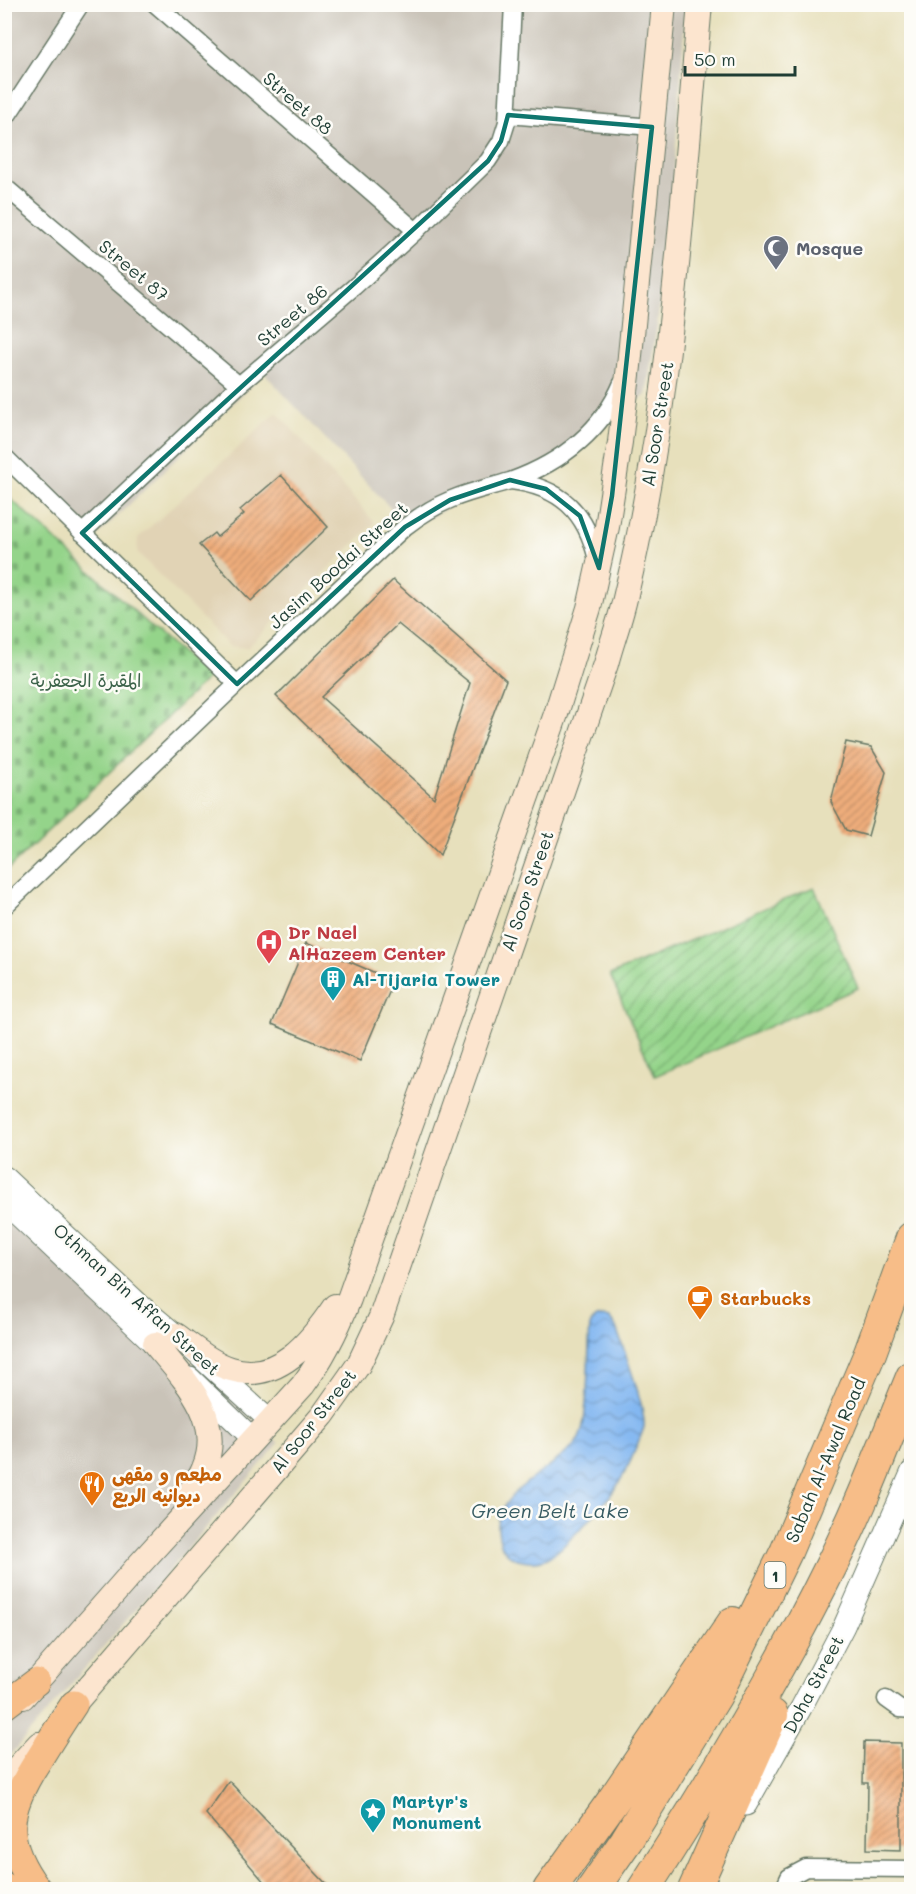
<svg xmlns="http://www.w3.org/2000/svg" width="916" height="1894" font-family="Mali,'Playpen Sans Arabic',sans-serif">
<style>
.built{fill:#e1d3b5}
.industrial{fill:#c9c3b8}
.cemetery{fill:url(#cemetery-stones);stroke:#5a885f;stroke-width:1.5}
.garden{fill:url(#garden-furrows);stroke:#5a885f;stroke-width:1.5}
.water{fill:url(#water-waves);stroke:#517a92;stroke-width:1.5}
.building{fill:url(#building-hatch);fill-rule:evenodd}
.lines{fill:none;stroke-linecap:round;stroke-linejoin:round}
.minor-casing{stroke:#657664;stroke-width:19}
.tertiary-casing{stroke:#657664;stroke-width:23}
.secondary-casing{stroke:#657664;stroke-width:26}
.primary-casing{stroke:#657664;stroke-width:29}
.motorway-casing{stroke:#657664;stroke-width:34}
.minor{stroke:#fff;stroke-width:16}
.tertiary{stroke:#fff;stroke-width:21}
.secondary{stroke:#fce5cf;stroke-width:24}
.primary{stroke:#f7bd88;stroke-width:27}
.motorway{stroke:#f7bd88;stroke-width:32}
.marked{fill:none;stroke:#0f766e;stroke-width:4.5;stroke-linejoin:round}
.labels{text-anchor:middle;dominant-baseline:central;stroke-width:5;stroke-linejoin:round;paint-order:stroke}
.shield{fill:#fdfcf7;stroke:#62766e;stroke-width:1.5}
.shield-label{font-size:16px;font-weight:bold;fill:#1f3d34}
.street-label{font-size:18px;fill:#1f3d34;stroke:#fdfcf7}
.worship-label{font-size:18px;font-weight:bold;fill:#5b616d;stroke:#fdfcf7;text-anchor:start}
.park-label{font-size:18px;fill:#3c634a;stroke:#fdfcf7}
.health-label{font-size:18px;font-weight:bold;fill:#be3a42;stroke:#fdfcf7;text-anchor:start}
.culture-label{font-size:18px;font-weight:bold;fill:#0d838f;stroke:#fdfcf7;text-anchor:start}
.food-label{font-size:18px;font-weight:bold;fill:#c56008;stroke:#fdfcf7;text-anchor:start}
.water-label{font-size:20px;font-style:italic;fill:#385c63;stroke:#fdfcf7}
</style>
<defs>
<pattern id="cemetery-stones" width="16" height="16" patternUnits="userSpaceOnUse" patternTransform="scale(1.5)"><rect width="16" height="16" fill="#94d48a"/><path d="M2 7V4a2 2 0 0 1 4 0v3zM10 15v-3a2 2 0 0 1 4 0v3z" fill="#78ad72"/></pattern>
<pattern id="garden-furrows" width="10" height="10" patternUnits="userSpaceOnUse" patternTransform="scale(1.5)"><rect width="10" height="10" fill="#94d48a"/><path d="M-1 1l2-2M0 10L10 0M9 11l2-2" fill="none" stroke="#78ad72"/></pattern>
<pattern id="water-waves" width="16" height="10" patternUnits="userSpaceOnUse" patternTransform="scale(1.5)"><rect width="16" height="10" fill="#83b7f1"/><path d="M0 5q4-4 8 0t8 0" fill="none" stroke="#6b96c4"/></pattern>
<pattern id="building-hatch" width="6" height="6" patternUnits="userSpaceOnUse" patternTransform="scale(1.5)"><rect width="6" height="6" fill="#efad7c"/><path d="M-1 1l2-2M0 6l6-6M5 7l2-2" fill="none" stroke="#c18e66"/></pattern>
</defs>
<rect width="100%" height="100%" fill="#fdfcf7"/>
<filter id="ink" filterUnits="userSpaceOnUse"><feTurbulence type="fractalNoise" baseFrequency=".0167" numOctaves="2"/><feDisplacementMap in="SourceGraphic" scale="12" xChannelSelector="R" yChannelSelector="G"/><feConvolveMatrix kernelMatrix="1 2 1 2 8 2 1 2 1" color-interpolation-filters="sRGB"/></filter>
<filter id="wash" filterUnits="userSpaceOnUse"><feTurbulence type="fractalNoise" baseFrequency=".008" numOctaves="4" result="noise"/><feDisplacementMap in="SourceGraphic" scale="24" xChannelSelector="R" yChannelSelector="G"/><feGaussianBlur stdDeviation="1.35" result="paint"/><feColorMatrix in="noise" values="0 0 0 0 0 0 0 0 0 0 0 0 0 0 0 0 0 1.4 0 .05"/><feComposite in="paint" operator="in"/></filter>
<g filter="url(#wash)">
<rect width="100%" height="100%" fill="#e7e0bc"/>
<!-- built -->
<path class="built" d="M277 412 375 523 247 648 229 646 137 552 138 538Z"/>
<!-- industrial -->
<path class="industrial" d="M4 5H686L673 184 657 325 646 395 537 481 467 497 410 529 264 373 93 540 5 459Z
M5 1187 279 1443 5 1761Z"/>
<!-- cemetery -->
<path class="cemetery" d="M4 493 208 678 5 872H4Z"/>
<!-- garden -->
<path class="garden" d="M814 887 858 988 655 1076 610 975Z"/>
<!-- water -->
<path class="water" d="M602 1317 609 1318 616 1327C623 1348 646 1407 644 1427 642 1434 638 1442 636 1448 621 1487 602 1508 573 1536 565 1544 556 1555 545 1559 536 1562 528 1562 518 1559 503 1555 499 1543 498 1528 496 1489 559 1468 578 1440 589 1423 588 1347 590 1323L596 1318Z"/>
<g id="blocks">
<!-- building -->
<path class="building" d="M281 475 328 527 251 601 199 545 214 533 217 537 244 514 240 510Z
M393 580 506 680 440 855 276 696ZM398 624 470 683 434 798 321 697Z
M846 742 871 747 886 772 868 836 846 830 831 802Z
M306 943 394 981 360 1061 272 1024Z
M864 1742 901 1743V1850L867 1849 868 1783H863Z
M229 1781 332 1890H271L206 1814Z"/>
</g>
</g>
<g filter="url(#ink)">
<use href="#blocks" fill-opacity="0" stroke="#657664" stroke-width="1.5"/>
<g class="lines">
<!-- minor casing -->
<g class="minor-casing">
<path id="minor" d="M155 4 416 231
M508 115 652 127
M4 121 81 4
M4 186 239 385
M4 456 237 684
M511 481C560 487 586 511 597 560
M82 533 239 385 354 287 416 231 488 161 501 141 507 122 513 4
M4 907 237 684 405 527C419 516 435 506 452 499 471 491 491 487 510 481 560 463 601 433 622 383
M886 1699 900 1709 912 1710
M783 1890 789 1877 806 1868 912 1869"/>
</g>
<!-- tertiary casing -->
<g class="tertiary-casing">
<path id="tertiary" d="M4 1177 139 1304 176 1335 270 1421
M4 1202 167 1356
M190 1378 254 1440
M746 1805 801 1708 844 1626 912 1471"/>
</g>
<!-- secondary casing -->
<g class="secondary-casing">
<path id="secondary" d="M176 1335C193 1347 211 1363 231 1369 278 1384 312 1340 335 1306
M155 1344C184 1379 225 1419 204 1468 200 1479 193 1487 187 1496
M23 1697 138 1566 303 1385C323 1358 337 1330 349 1299L556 714 589 608 607 527 620 442 629 366 664 4
M62 1718 323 1415 359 1364 381 1317 606 664C612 641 621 618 626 594 672 401 682 202 700 4
M4 1782 39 1744"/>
</g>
<!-- primary casing -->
<g class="primary-casing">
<path id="primary" d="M4 1706 36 1682
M4 1886 8 1890
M38 1890C0 1840 6 1809 39 1759 50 1741 62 1722 74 1704"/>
</g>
<!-- motorway casing -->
<g class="motorway-casing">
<path id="motorway" d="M549 1890 612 1802 733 1623
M592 1890 626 1841 716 1695 786 1552 870 1353 912 1238
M643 1890C711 1785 776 1678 831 1566 862 1504 886 1440 912 1377
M694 1890 772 1715"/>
</g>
<!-- minor -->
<use href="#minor" class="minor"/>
<!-- tertiary -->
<use href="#tertiary" class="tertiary"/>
<!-- secondary -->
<use href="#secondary" class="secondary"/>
<!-- primary -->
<use href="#primary" class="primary"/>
<!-- motorway -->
<use href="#motorway" class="motorway"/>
</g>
</g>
<!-- marked area -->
<path class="marked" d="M508 115 652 127 612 496 599 568 580 516 546 489 510 480 450 500 405 527 237 684 82 533 488 161 501 141Z"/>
<!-- icons -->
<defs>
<g id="mosque-pin" transform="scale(1.35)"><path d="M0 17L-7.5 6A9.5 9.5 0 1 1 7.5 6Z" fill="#6b7280" stroke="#fdfcf7"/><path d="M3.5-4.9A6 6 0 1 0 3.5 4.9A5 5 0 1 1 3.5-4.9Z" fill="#fff"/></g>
<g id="hospital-pin" transform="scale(1.35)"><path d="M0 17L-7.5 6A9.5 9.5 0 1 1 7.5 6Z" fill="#e0444e" stroke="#fdfcf7"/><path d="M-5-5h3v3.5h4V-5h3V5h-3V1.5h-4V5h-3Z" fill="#fff"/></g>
<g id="building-pin" transform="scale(1.35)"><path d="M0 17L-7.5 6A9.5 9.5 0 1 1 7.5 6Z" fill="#0f9aa8" stroke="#fdfcf7"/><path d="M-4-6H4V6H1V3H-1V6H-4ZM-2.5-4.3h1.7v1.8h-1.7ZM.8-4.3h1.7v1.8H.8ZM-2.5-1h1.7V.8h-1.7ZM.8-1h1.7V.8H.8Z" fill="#fff"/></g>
<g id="cafe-pin" transform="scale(1.35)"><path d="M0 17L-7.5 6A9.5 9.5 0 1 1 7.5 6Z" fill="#e8710a" stroke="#fdfcf7"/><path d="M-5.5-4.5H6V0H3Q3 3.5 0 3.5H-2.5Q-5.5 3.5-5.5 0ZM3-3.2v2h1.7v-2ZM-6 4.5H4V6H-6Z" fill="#fff"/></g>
<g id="restaurant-pin" transform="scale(1.35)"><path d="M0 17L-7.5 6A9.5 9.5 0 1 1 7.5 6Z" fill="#e8710a" stroke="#fdfcf7"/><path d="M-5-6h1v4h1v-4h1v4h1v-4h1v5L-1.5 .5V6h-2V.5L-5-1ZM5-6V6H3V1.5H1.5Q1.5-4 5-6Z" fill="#fff"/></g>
<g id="sight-pin" transform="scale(1.35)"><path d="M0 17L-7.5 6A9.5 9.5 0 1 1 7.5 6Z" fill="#0f9aa8" stroke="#fdfcf7"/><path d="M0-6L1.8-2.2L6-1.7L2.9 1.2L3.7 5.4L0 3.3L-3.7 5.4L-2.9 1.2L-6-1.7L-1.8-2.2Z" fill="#fff"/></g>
</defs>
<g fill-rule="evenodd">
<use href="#mosque-pin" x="776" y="248"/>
<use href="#hospital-pin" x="269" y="942"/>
<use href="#building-pin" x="333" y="979"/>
<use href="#cafe-pin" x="700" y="1298"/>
<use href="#restaurant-pin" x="92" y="1484"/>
<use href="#sight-pin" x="373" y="1811"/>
</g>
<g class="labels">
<!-- shield labels -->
<rect class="shield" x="764.5" y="1562" width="21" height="26" rx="4.5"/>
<g class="shield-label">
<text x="775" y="1575">1</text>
</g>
<!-- street labels -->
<g class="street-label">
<text transform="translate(298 103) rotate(41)">Street 88</text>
<text transform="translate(134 270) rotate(40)">Street 87</text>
<text transform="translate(292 315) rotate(-40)">Street 86</text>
<text transform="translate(657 424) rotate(-81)">Al Soor Street</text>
<text transform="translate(338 565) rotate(-42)">Jasim Boodai Street</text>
<text transform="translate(527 891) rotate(-71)">Al Soor Street</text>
<text transform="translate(137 1299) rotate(42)">Othman Bin Affan Street</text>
<text transform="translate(313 1421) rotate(-52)">Al Soor Street</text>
<text transform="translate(825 1460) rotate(-67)">Sabah Al-Awal Road</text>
<text transform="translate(813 1684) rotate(-62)">Doha Street</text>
</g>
<!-- worship labels -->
<g class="worship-label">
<text x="796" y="248">Mosque</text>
</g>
<!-- park labels -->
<g class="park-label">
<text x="86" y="680">المقبرة الجعفرية</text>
</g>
<!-- health labels -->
<g class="health-label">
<text x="288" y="932">Dr Nael<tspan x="288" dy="21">AlHazeem Center</tspan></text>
</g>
<!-- culture labels -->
<g class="culture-label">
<text x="352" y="979">Al-Tijaria Tower</text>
<text x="392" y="1801">Martyr's<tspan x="392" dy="21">Monument</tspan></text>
</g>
<!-- food labels -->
<g class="food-label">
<text x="720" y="1298">Starbucks</text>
<text x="112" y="1474">مطعم و مقهى<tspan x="112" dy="21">ديوانيه الربع</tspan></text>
</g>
<!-- water labels -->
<g class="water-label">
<text x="550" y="1510">Green Belt Lake</text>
</g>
</g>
<!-- margin -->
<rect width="916" height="1894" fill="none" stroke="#fdfcf7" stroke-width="24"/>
<!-- scale -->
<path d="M685 66v9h110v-9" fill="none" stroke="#1f3d34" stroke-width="3"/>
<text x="694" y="66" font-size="18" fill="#1f3d34" stroke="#fdfcf7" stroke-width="4.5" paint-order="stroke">50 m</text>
</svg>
